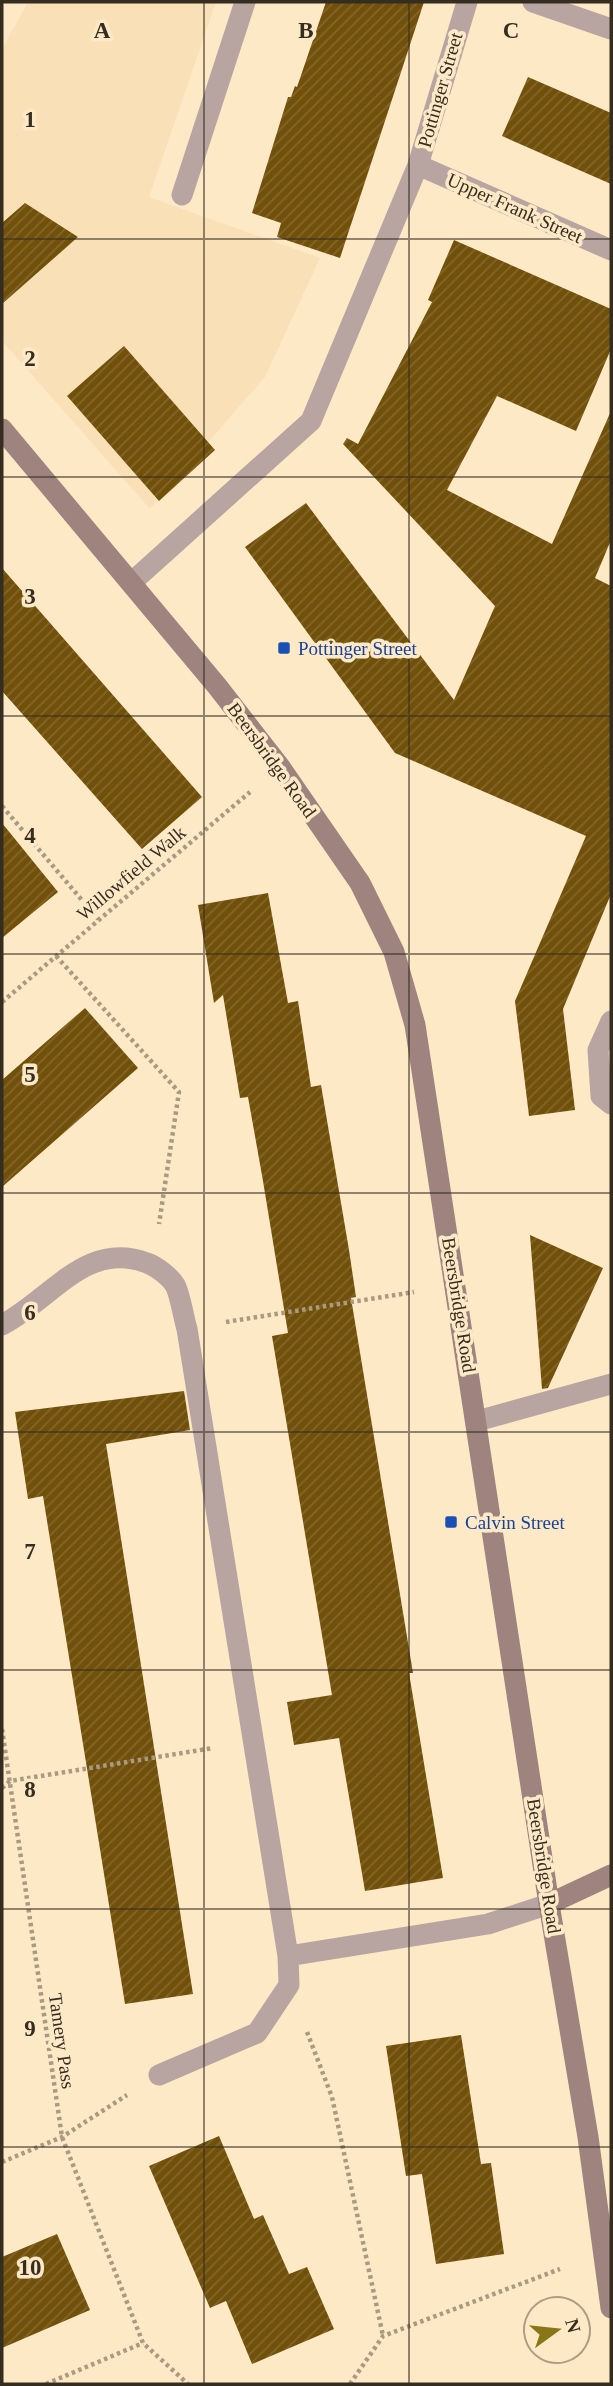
<svg xmlns="http://www.w3.org/2000/svg" width="613" height="2386" font-family="Georgia,serif">
<style>
.built{fill:#f9e0b7}
.building{fill:url(#building-hatch)}
.lines{fill:none;stroke-linecap:round;stroke-linejoin:round}
.path{stroke:#aa9a81;stroke-width:4.5;stroke-dasharray:3.5 3.5;stroke-linecap:butt}
.lane{stroke:#b8a5a1;stroke-width:21}
.street{stroke:#b8a5a1;stroke-width:21}
.secondary{stroke:#9e837e;stroke-width:21}
.grid{fill:none;stroke:#352d20;stroke-width:2;stroke-opacity:0.55}
.transit-dot{fill:#1a4fb4;stroke:#fee9c7;stroke-width:2.5}
.labels{text-anchor:middle;dominant-baseline:central;stroke-width:7;stroke-linejoin:round;paint-order:stroke}
.street-label{font-size:19px;fill:#352d20;stroke:#fee9c7}
.transit-label{font-size:19px;fill:#164399;stroke:#fee9c7;text-anchor:start}
.grid-label{font-size:23px;text-anchor:middle;font-weight:bold;fill:#352d20;stroke:#fee9c7;stroke-width:7;stroke-linejoin:round;paint-order:stroke}
</style>
<defs>
<pattern id="building-hatch" width="6" height="6" patternUnits="userSpaceOnUse" patternTransform="scale(1.75)"><rect width="6" height="6" fill="#715009"/><path d="M-1 1l2-2M0 6l6-6M5 7l2-2" fill="none" stroke="#81662d"/></pattern>
</defs>
<rect width="100%" height="100%" fill="#fee9c7"/>
<!-- built -->
<path class="built" d="M28 2H216L149 197 320 258 265 377 150 509 2 341V49Z"/>
<!-- building -->
<path class="building" d="M326 2H424L340 258 277 237 281 223 252 213 288 97H291L295 86 297 87Z
M528 77 611 113V184L502 136Z
M25 203 78 237 2 304V223Z
M454 240 611 309V349L576 431 497 396 447 490 552 544 611 411V540L595 578 611 586V894L563 1009 575 1110 529 1116 515 1001 586 836 395 753 245 547 306 503 454 700 495 606 343 444 347 438 358 444 432 302 428 300Z
M124 346 215 450 159 501 67 396Z
M2 568 202 797 142 849 2 691Z
M2 823 58 892 2 938Z
M268 893 288 1003 298 1001 311 1087 321 1085 349 1250 356 1297 351 1298 413 1673H409L443 1878 365 1891 339 1738 294 1745 287 1702 332 1695 272 1336 288 1333 263 1181 248 1097 240 1098 223 995 214 1003 198 905Z
M85 1008 138 1068 2 1187V1080Z
M530 1235 603 1268 548 1388 542 1389Z
M184 1391 190 1430 106 1444 193 1994 125 2004 43 1496 28 1499 15 1412Z
M461 2035 481 2164 491 2163 504 2254 436 2264 422 2174 406 2176 386 2046Z
M219 2136 254 2219 263 2215 289 2274 307 2267 334 2329 252 2364 226 2301 210 2308 149 2166Z
M57 2234 90 2310 2 2348V2257Z"/>
<g class="lines">
<!-- path -->
<path class="path" d="M2 806 98 919
M56 956 179 1092 159 1224
M2 1002 250 792
M226 1322 414 1292
M2 1729 62 2137 143 2343 188 2384
M2 1788 10 1781 213 1748
M307 2032 332 2097 383 2336
M2 2162 62 2137 127 2095
M46 2384 143 2343
M350 2384 383 2336 560 2269"/>
<!-- lane -->
<path class="lane" d="M533 2 611 29
M182 195 245 2
M611 1021 598 1050 601 1096 611 1104"/>
<!-- street -->
<path class="street" d="M418 165 611 250
M132 582 311 421 418 165 467 2
M2 1325C53 1298 86 1240 147 1263 156 1266 172 1278 176 1287 181 1299 183 1315 187 1329L288 1956 289 1985 257 2033 159 2075
M477 1421 611 1384
M288 1956 488 1924 549 1904"/>
<!-- secondary -->
<path class="secondary" d="M2 429 217 686 280 767 360 883 394 952 415 1025 549 1904 588 2137 611 2308
M549 1904 611 1875"/>
</g>
<!-- grid -->
<path class="grid" d="M204 2V2384M409 2V2384M2 239H611M2 477H611M2 716H611M2 954H611M2 1193H611M2 1432H611M2 1670H611M2 1909H611M2 2147H611"/>
<!-- markers -->
<g class="transit-dot">
<rect x="277" y="641" width="14" height="14" rx="3.5"/>
<rect x="444" y="1515" width="14" height="14" rx="3.5"/>
</g>
<g class="labels">
<!-- street labels -->
<g class="street-label">
<text transform="translate(440 90) rotate(-74)">Pottinger Street</text>
<text transform="translate(515 208) rotate(24)">Upper Frank Street</text>
<text transform="translate(272 760) rotate(54)">Beersbridge Road</text>
<text transform="translate(131 873) rotate(-40)">Willowfield Walk</text>
<text transform="translate(459 1305) rotate(81)">Beersbridge Road</text>
<text transform="translate(544 1866) rotate(81)">Beersbridge Road</text>
<text transform="translate(62 2041) rotate(82)">Tamery Pass</text>
</g>
<!-- transit labels -->
<g class="transit-label">
<text x="298" y="648">Pottinger Street</text>
<text x="465" y="1522">Calvin Street</text>
</g>
</g>
<g class="grid-label">
<text x="102" y="38">A</text>
<text x="306" y="38">B</text>
<text x="511" y="38">C</text>
<text x="30" y="127">1</text>
<text x="30" y="366">2</text>
<text x="30" y="604">3</text>
<text x="30" y="843">4</text>
<text x="30" y="1082">5</text>
<text x="30" y="1320">6</text>
<text x="30" y="1559">7</text>
<text x="30" y="1797">8</text>
<text x="30" y="2036">9</text>
<text x="30" y="2275">10</text>
</g>
<!-- border -->
<rect width="613" height="2386" fill="none" stroke="#352d20" stroke-width="7"/>
<!-- north arrow -->
<g transform="translate(557 2330) rotate(75)"><circle r="33" fill="#fee9c7" stroke="#ae9e84" stroke-width="2"/>
<path d="M0-5L12 26L0 18L-12 26Z" fill="#897619"/>
<text y="-10" font-size="19" font-weight="bold" text-anchor="middle" fill="#352d20">N</text>
</g>
</svg>
